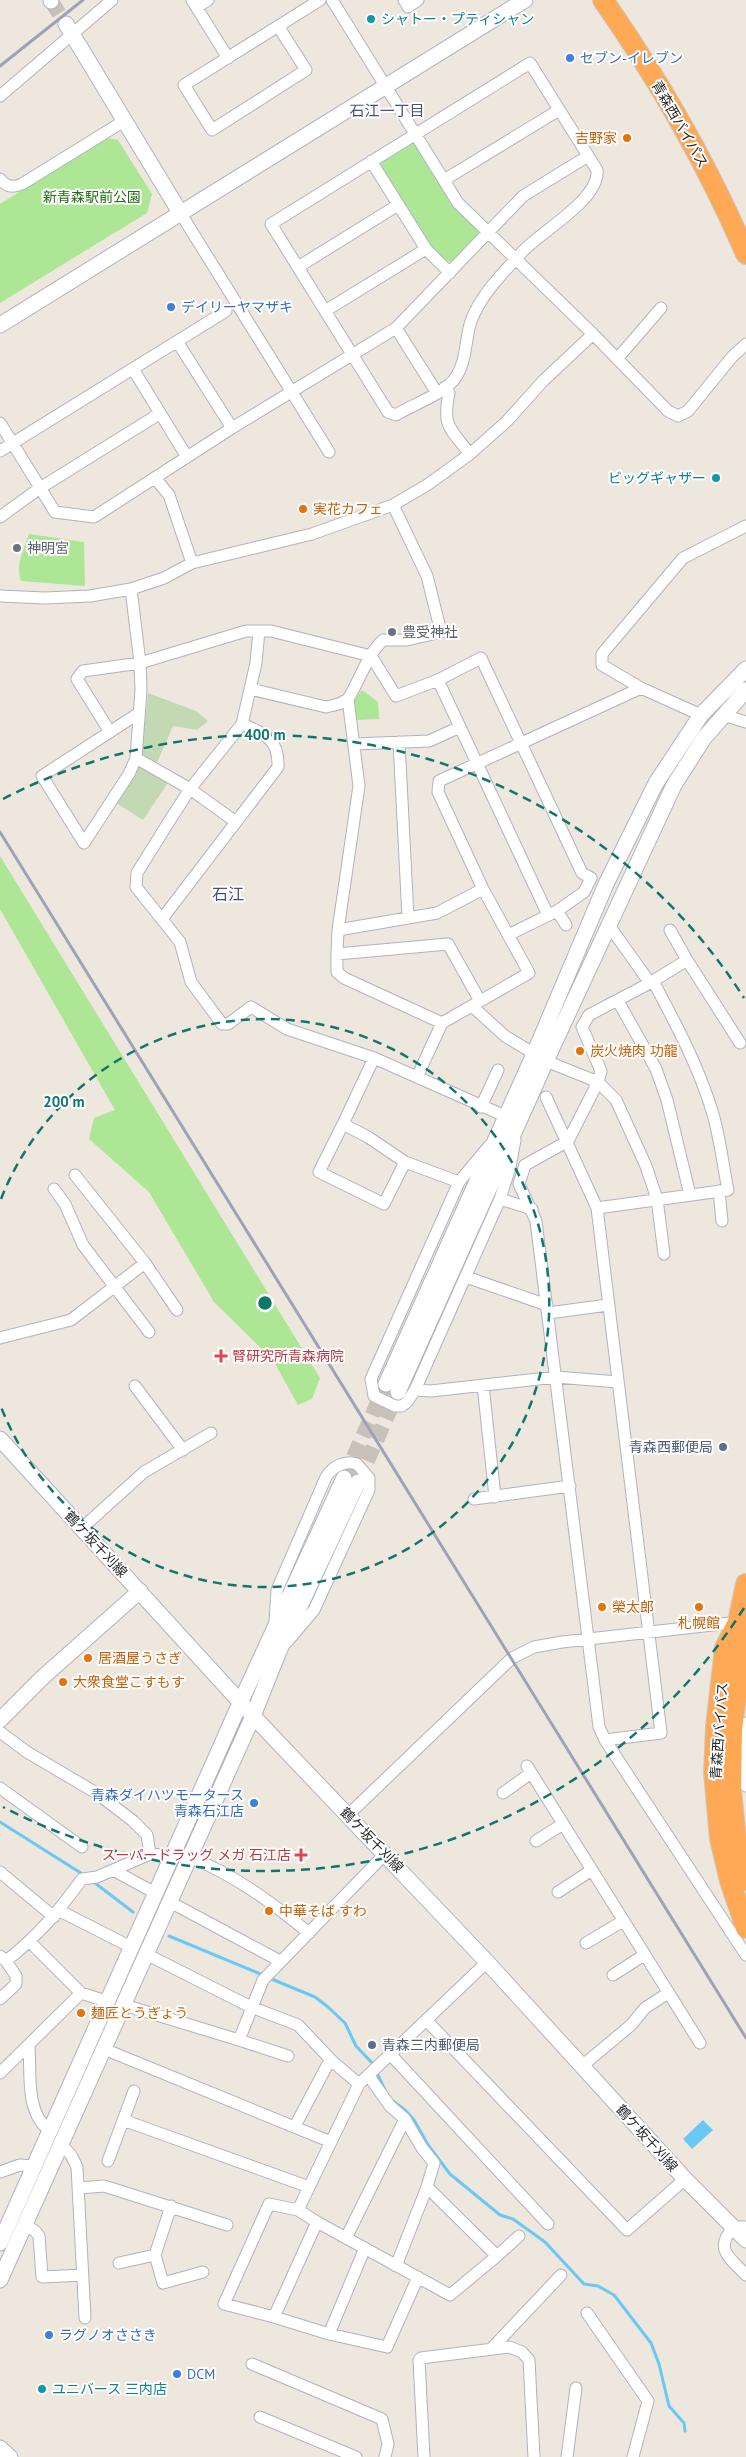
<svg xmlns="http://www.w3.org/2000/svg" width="746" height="2457" font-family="'PT Sans','Noto Sans JP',sans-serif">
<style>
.green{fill:#ade796}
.cemetery{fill:#c3d9b3}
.water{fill:#6ac8f5}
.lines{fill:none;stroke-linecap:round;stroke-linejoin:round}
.stream{stroke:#6ac8f5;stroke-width:3}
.secondary-tunnel{stroke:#c7c1b9;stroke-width:15;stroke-dasharray:15 8;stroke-linecap:butt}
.street-casing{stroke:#b1b2c0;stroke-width:13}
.secondary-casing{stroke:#b1b2c0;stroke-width:17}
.highway-casing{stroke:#c8c8c8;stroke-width:22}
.street{stroke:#fff;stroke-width:11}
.secondary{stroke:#fff;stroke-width:15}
.highway{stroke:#ffa956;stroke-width:20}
.rail{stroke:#9fa1b7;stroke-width:3}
.ring{fill:none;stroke:#0f766e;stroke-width:2.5;stroke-dasharray:9 6}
.culture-dot{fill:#0f9aa8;stroke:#fff;stroke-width:2}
.shop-dot{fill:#3f7fe0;stroke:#fff;stroke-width:2}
.food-dot{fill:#e8710a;stroke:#fff;stroke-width:2}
.worship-dot{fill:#6b7280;stroke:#fff;stroke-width:2}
.health-dot{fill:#e0444e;stroke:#fff;stroke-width:2}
.service-dot{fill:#5c6f8a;stroke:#fff;stroke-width:2}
.labels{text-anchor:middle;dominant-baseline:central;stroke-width:4;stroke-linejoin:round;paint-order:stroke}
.culture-label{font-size:14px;fill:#0d838f;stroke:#fff;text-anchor:start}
.shop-label{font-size:14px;fill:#366cbe;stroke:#fff;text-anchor:start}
.street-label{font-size:14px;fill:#2b2b2b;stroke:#fff}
.food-label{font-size:14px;fill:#c56008;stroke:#fff;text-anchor:start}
.park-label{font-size:14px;fill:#236d16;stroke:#fff}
.worship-label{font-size:14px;fill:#5b616d;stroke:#fff;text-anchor:start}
.health-label{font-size:14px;fill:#be3a42;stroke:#fff;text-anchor:start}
.service-label{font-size:14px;fill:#4e5e75;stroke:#fff;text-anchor:end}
.neighbourhood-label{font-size:15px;fill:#494f7f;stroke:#fff}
.quarter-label{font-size:16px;fill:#494f7f;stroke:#fff}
.centre{fill:#0f766e;stroke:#fff;stroke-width:2.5}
.ring-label{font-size:15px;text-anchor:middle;font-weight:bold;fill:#0f766e;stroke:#fff;stroke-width:4;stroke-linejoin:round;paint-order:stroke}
</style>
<rect width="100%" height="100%" fill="#eee7dd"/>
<!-- green -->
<path class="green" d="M106 138 118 140 152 194 147 213 0 303V204Z
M409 143 417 145 479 230V235L454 263C427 258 395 191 380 167L382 160Z
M29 534 84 542 85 586 21 581C15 565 24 549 29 534Z
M362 690 378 702 379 719 356 720 353 701Z
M0 856 320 1378 312 1399 298 1405 273 1360 214 1302 149 1192 89 1139 94 1118 115 1110 0 909Z"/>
<!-- cemetery -->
<path class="cemetery" d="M148 693 196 711 208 721 197 730 173 726 156 765 141 757Z
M140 764 169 781 143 820 116 803Z"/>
<!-- water -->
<path class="water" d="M703 2120 713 2130 692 2149 683 2139Z"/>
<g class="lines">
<!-- stream -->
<path class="stream" d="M0 1822 84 1875
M91 1880 133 1912
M169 1936 263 1975
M269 1978 315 1997 328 2007 345 2023 356 2046 374 2065
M376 2071 385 2090
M393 2101 405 2110 414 2120 428 2145 450 2174 500 2215 513 2219 545 2242 584 2284 598 2286 614 2295 651 2343 659 2364 669 2406 684 2423 685 2431"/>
<!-- secondary-tunnel -->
<path class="secondary-tunnel" d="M51 1 66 24
M344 1478 386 1384
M358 1482 398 1392"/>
<!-- street casing -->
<g class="street-casing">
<path id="street" d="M192 0 228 58
M332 0 458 203 593 334
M404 0 408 7 418 0
M197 7 208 0
M278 26 306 70 212 130 184 85 320 0
M530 63 597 170C600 199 543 230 523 251 504 272 481 294 471 321 465 339 467 360 456 377 445 394 413 404 396 415L388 412 271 224Z
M0 96 112 0
M371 161 426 249 450 273
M0 179C7 187 12 188 22 184L124 121
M444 180 559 110
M181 214 329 452
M298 267 398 205
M325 311 426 249
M396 328 437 393
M175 343 180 346 232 428
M617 359 661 308
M133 369 187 457
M445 387 449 393C442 427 450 428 470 454
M0 423 55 512 94 517 232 428 396 328 523 196 588 156
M0 451 226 311
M155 478 169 495 192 563
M393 505 427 576 441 632 407 640H383C367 655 360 680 348 699L359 786 338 930 337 954 448 944 480 1001
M0 517 40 488 159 414
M131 589 140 663 141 690 136 758 129 774 84 843 42 776 139 713
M0 596 45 598 90 596 131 589 164 578 192 563 312 534 393 505 427 485 470 454 507 421 543 381 593 334 668 411 678 416 688 411 732 357 746 344
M259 631 256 663 242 724 190 789 170 820 137 873 136 887 180 942 191 982 222 1024H228L251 1007 287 1029 374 1058 505 1116
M438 680 548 915
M641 688 602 665V654L683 558 746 526
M250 689 326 707 339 704 348 699
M723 715 746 722
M110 732 77 679 83 671 140 663 246 631H271L371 656 396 696 438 680 481 658 582 873 591 878 584 892 557 911 508 935
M399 742 408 917
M355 744 429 741 460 727
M136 758 190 789 236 822
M557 911 566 925
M162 919 278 767C279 739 265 734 242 724
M608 924 650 983
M338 930 437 913 483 889
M670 930 687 960 740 1043
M337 954V972L344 978 442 1023
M687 960 650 983 589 1015 582 1027 601 1071 598 1082 568 1141 525 1165 519 1184 536 1221 599 1727 605 1740 746 1955
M618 1001 656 1069 667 1100 690 1195
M473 1007 505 1036 546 1061 598 1082 616 1100 646 1166 657 1199 664 1254
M374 1058 343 1124 368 1137 405 1162 459 1182
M417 1077 442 1023 529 973 483 889 438 792 439 781 641 688 701 715
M546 1097 597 1208 661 1733 605 1740
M481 1107 498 1070
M343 1124 319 1172 384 1204 405 1162
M489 1146 459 1182 371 1379 374 1396 395 1406H402L407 1402 415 1390 500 1199 510 1167 515 1140
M75 1175 145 1263 177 1310
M54 1189 65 1204 83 1245 149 1332
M719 1191 722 1221
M500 1199 532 1209
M597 1208 728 1190C723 1165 720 1139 713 1114 699 1067 676 1024 653 981
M466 1277 547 1305
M548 1313 608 1305
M0 1338 71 1320 145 1263
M483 1385 495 1497
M135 1386 183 1450
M415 1390 431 1391 556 1377 618 1382
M474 1499 570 1486
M81 1529 144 1472 211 1433
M275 1622 277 1590 326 1477C333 1466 345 1460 357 1464L369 1478V1490L314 1610 287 1642
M746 1723V1786
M0 1732 27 1752 98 1794 133 1821 147 1835 150 1854
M527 1766 700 2043
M0 1788 82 1847
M503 1793 531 1773
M348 1815 512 1658 534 1647 562 1642 739 1622
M536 1841 563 1824
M189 1857C234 1874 272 1903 309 1933
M113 1870 157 1894
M0 1872 54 1917
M558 1892 592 1870
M170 1902 280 1961
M60 1911 133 1948
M30 1942 81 1993 109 2002
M586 1943 623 1921
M146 1954 251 2007 298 2025 333 2062 359 2084
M0 1956 6 1961C40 1934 57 1913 82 1879L97 1877 150 1854 173 1856
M487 1962 359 2084 298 2210 317 2222 450 2295 497 2256
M613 1975 644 1955
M0 1999 16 1984V1976L6 1961
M124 2005 239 2040 263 1980 386 1853
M427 2021 627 2230 685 2179
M239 2040 288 2056
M29 2046C31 2074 25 2113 50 2131
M104 2049 331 2142
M391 2055 548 2224
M582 2066 631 2025 645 2008 668 1993
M0 2073 81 1993
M405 2119 422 2148 434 2163 427 2187 497 2256 519 2236
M123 2120 309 2187
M295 2126 330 2060
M61 2144 71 2155 77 2167 85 2318
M108 2161 134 2091
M0 2172 20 2165 34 2166
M79 2188 104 2186 227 2225
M298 2210 269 2204 224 2304 274 2317 317 2222
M25 2225 35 2231 39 2236 42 2277 83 2275
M746 2227H734C713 2249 730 2258 746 2275
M346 2238 405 2119 390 2106 368 2075
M365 2248 329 2334 387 2347 418 2277
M155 2255 163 2283 203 2272
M119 2263 155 2255 171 2206
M396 2266 427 2187
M587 2313 648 2401 633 2457
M274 2317 329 2334
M492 2348 561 2275
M252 2364 382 2419 388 2444 385 2457
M260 2417 356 2457
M424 2457 419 2360 421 2358 509 2347 522 2352 529 2360 534 2457
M567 2457 576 2388"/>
</g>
<!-- secondary casing -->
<g class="secondary-casing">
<path id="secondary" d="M51 0V1
M66 24 181 214
M0 325 525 0
M386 1384 534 1054 606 884 656 783 701 715 746 669
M398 1392 546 1061 674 785 704 738 746 690
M0 1439 253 1716 487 1962 685 2179 746 2240
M0 1720 43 1677 140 1591
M0 2243 241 1701 344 1478
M0 2280 253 1716 279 1651 358 1482
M0 2448 10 2457"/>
</g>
<!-- highway casing -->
<g class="highway-casing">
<path id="highway" d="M603 0C659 80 707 164 746 254
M746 1584 738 1622 725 1648 716 1727 714 1773 720 1839 730 1881 746 1928
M738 1622 741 1652 732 1730 731 1791 736 1838 746 1880"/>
</g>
<!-- street -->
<use href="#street" class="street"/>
<!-- secondary -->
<use href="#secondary" class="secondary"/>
<!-- highway -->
<use href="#highway" class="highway"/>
<!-- rail -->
<path class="rail" d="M0 66 83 0
M0 832 746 2038"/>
</g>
<!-- distance rings -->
<g class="ring">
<path d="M1 1199A284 284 0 1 1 1 1407"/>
<path d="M744 1608A568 568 0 0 1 3 1807M3 799A568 568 0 0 1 744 998"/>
</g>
<!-- markers -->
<g class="culture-dot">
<circle cx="371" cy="19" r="5"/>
<circle cx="716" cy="478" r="5"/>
<circle cx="42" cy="2389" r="5"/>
</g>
<g class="shop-dot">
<circle cx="570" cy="58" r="5"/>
<circle cx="171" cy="307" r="5"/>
<circle cx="254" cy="1803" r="5"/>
<circle cx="49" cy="2335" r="5"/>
<circle cx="177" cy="2374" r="5"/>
</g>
<g class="food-dot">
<circle cx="627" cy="138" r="5"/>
<circle cx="303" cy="509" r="5"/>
<circle cx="580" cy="1051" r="5"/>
<circle cx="602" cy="1607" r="5"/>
<circle cx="699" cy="1607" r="5"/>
<circle cx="88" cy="1658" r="5"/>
<circle cx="63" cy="1682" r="5"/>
<circle cx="269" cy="1911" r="5"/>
<circle cx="81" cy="2013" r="5"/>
</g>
<g class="worship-dot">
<circle cx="17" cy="548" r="5"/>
<circle cx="392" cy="632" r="5"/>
</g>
<g class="health-dot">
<path d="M218.5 1348.5h5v5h5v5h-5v5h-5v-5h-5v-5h5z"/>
<path d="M298.5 1847.5h5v5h5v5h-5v5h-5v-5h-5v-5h5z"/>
</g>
<g class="service-dot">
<circle cx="723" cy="1447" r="5"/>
<circle cx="372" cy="2045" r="5"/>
</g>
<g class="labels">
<!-- culture labels -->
<g class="culture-label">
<text x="381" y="19">シャトー・プティシャン</text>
<text x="706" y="478" text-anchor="end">ビッグギャザー</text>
<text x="52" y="2389">ユニバース 三内店</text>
</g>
<!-- shop labels -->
<g class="shop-label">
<text x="580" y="58">セブン-イレブン</text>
<text x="181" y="307">デイリーヤマザキ</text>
<text x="244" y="1795" text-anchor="end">青森ダイハツモータース<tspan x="244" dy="16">青森石江店</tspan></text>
<text x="59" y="2335">ラグノオささき</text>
<text x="187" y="2374">DCM</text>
</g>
<!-- street labels -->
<g class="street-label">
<text transform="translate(680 124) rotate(60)">青森西バイパス</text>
<text transform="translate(96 1544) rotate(47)">鶴ケ坂千刈線</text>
<text transform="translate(719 1731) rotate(-86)">青森西バイパス</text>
<text transform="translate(372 1840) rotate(46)">鶴ケ坂千刈線</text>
<text transform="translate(647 2138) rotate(48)">鶴ケ坂千刈線</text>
</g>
<!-- food labels -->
<g class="food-label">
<text x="617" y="138" text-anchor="end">吉野家</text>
<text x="313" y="509">実花カフェ</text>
<text x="590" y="1051">炭火焼肉 功龍</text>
<text x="612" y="1607">榮太郎</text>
<text x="699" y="1623" text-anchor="middle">札幌館</text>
<text x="98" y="1658">居酒屋うさぎ</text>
<text x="73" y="1682">大衆食堂こすもす</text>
<text x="279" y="1911">中華そば すわ</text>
<text x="91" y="2013">麺匠とうぎょう</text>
</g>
<!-- park labels -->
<g class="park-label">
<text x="92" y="197">新青森駅前公園</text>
</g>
<!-- worship labels -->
<g class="worship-label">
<text x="27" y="548">神明宮</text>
<text x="402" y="632">豊受神社</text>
</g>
<!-- health labels -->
<g class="health-label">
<text x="232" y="1356">腎研究所青森病院</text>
<text x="291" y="1855" text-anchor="end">スーパードラッグ メガ 石江店</text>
</g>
<!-- service labels -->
<g class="service-label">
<text x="713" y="1447">青森西郵便局</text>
<text x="382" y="2045" text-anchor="start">青森三内郵便局</text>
</g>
<!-- neighbourhood labels -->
<g class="neighbourhood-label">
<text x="387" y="110">石江一丁目</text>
</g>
<!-- quarter labels -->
<g class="quarter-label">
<text x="228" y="894">石江</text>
</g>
</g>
<circle cx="265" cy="1303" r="8" class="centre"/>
<g class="ring-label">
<text x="265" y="740">400 m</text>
<text x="64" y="1107">200 m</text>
</g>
</svg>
